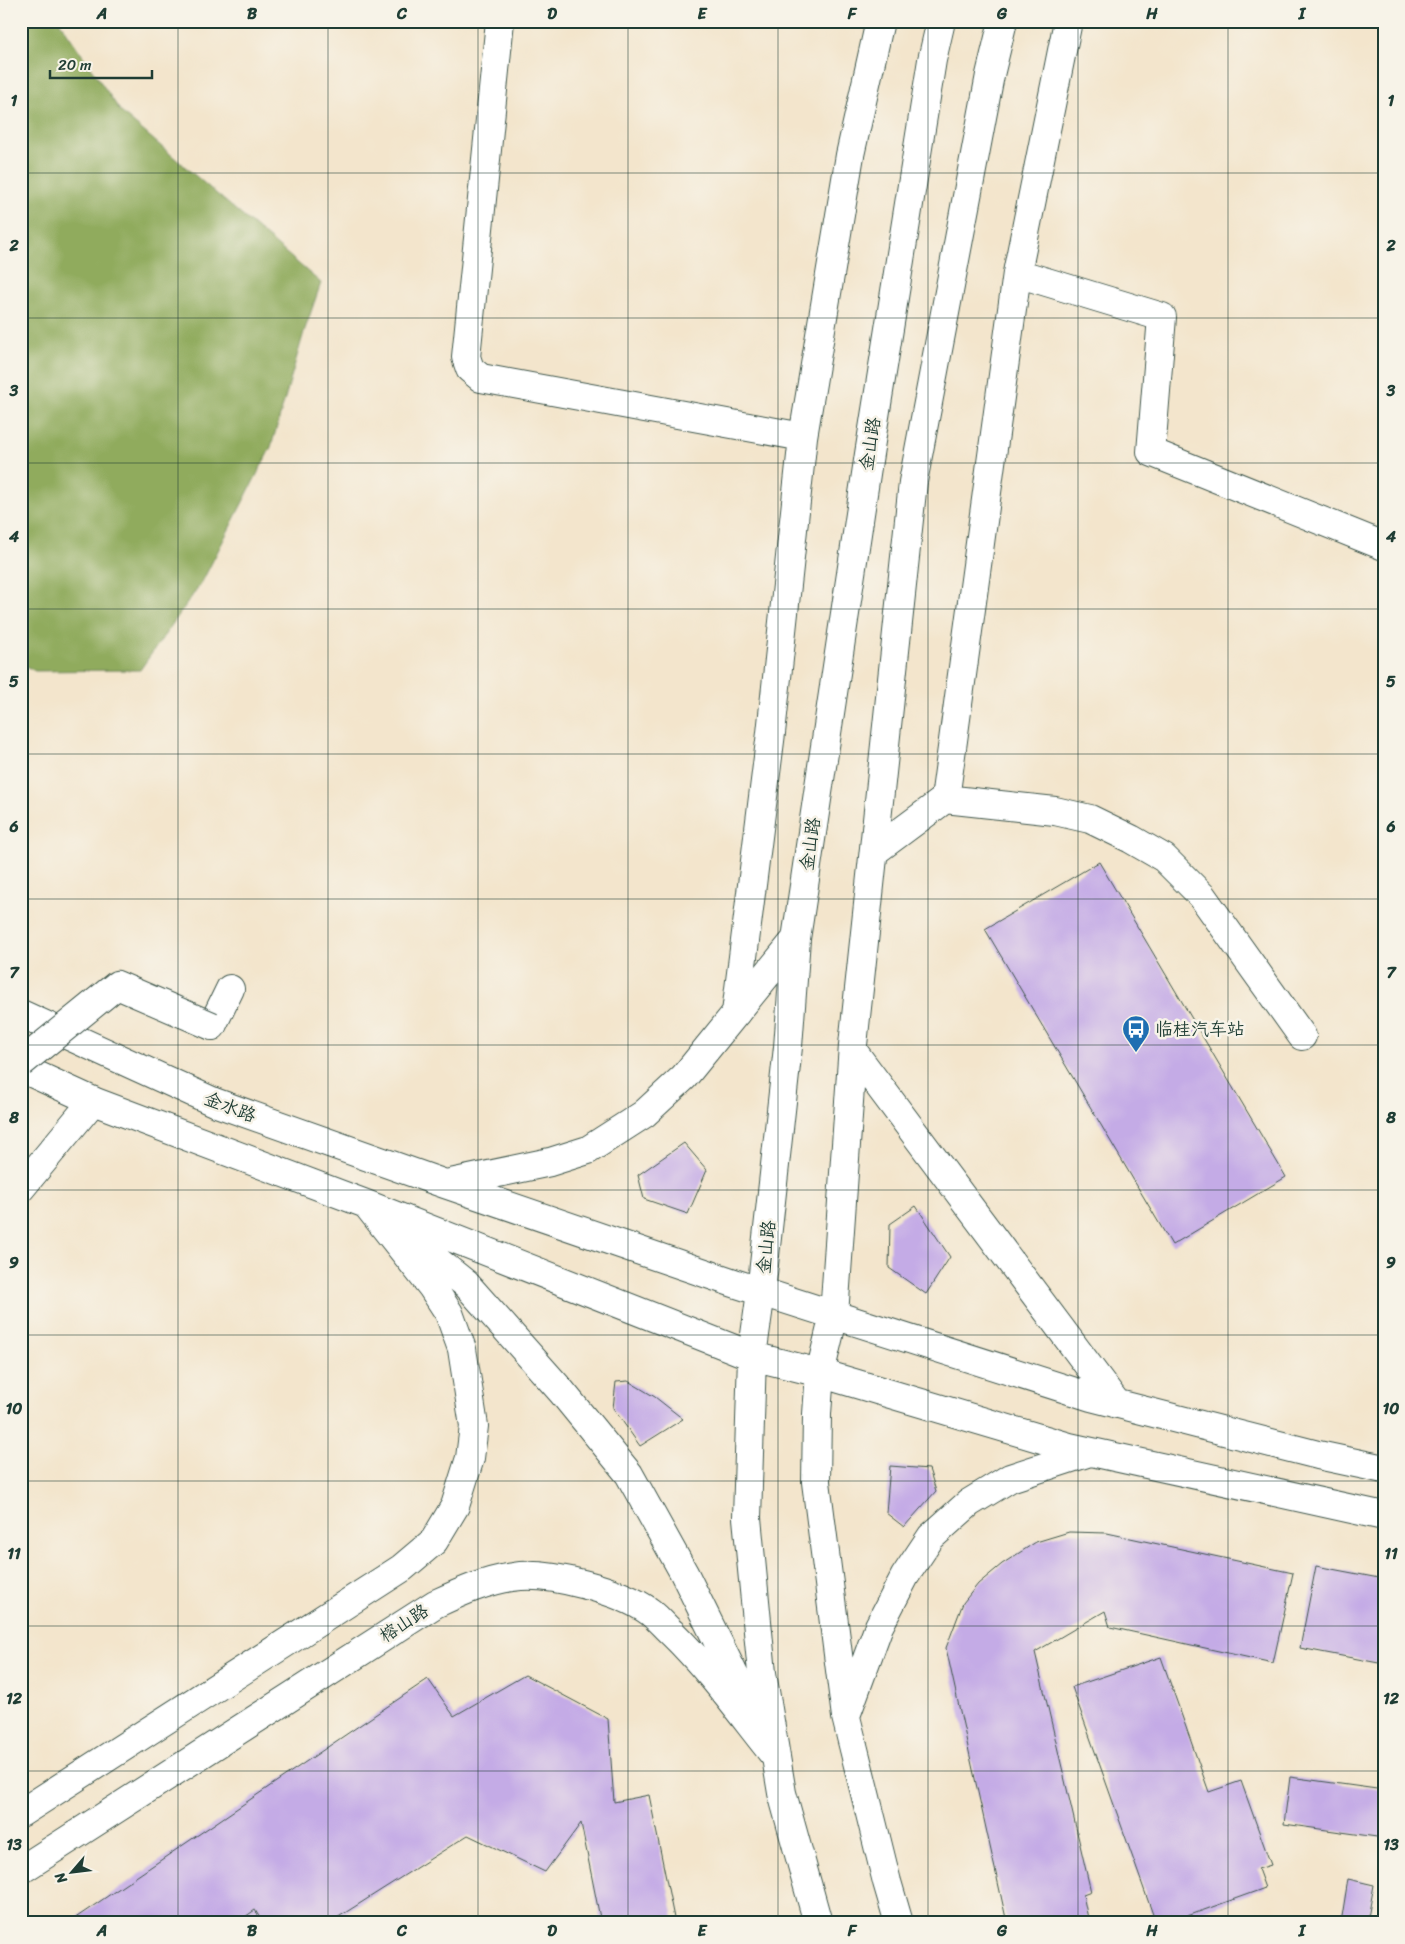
<svg xmlns="http://www.w3.org/2000/svg" width="1405" height="1944" font-family="Sriracha,'LXGW WenKai TC',sans-serif">
<style>
.forest{fill:#90ab5d;stroke:#587448}
.building{fill:#c4abe6}
.lines{fill:none;stroke-linecap:round;stroke-linejoin:round}
.minor-casing{stroke:#3f564b;stroke-width:30}
.major-casing{stroke:#3f564b;stroke-width:30}
.minor{stroke:#fff;stroke-width:28}
.major{stroke:#fff;stroke-width:28}
.minor-bridge-casing{stroke:#3f564b;stroke-width:30;stroke-linecap:butt}
.minor-bridge{stroke:#fff;stroke-width:28}
.grid{fill:none;stroke:#1f3d34;stroke-width:1;stroke-opacity:0.55}
.labels{text-anchor:middle;dominant-baseline:central;stroke-width:5;stroke-linejoin:round;paint-order:stroke}
.street-label{font-size:18px;fill:#1f3d34;stroke:#f7f3e8}
.poi-label{font-size:18px;fill:#1f3d34;stroke:#f7f3e8;text-anchor:start}
.neatline{fill:none;stroke:#1f3d34;stroke-width:2}
.grid-label{font-size:16px;text-anchor:middle;font-weight:bold;fill:#1f3d34}
</style>
<rect width="100%" height="100%" fill="#f7f3e8"/>
<filter id="ink" filterUnits="userSpaceOnUse"><feTurbulence type="fractalNoise" baseFrequency=".02" numOctaves="2"/><feDisplacementMap in="SourceGraphic" scale="10" xChannelSelector="R" yChannelSelector="G"/><feConvolveMatrix kernelMatrix="1 2 1 2 8 2 1 2 1" color-interpolation-filters="sRGB"/></filter>
<filter id="wash" filterUnits="userSpaceOnUse"><feTurbulence type="fractalNoise" baseFrequency=".0096" numOctaves="4" result="noise"/><feDisplacementMap in="SourceGraphic" scale="20" xChannelSelector="R" yChannelSelector="G"/><feGaussianBlur stdDeviation="1.12" result="paint"/><feColorMatrix in="noise" values="0 0 0 0 0 0 0 0 0 0 0 0 0 0 0 0 0 1.4 0 .05"/><feComposite in="paint" operator="in"/></filter>
<g filter="url(#wash)">
<rect width="100%" height="100%" fill="#f3e5cc"/>
<!-- forest -->
<path class="forest" d="M21 21H59L121 112 321 283 304 332 271 447 202 582 140 670 35 671 21 664Z"/>
<g id="blocks">
<!-- building -->
<path class="building" d="M1099 862 1286 1177 1172 1245 985 929Z
M684 1143 707 1170 688 1214 644 1199 638 1175Z
M916 1206 950 1257 926 1294 889 1268 890 1224Z
M628 1381 655 1397 683 1419 640 1446 613 1408 616 1382Z
M890 1466 929 1469 936 1491 904 1527 886 1513Z
M1069 1532 1107 1533 1293 1573 1273 1663 1110 1627 1105 1611 1035 1652 1091 1892 1083 1895 1089 1923H1007L946 1648 963 1603 978 1584 1002 1564 1036 1542Z
M1316 1566 1384 1579V1664L1300 1648Z
M1161 1657 1209 1792 1241 1781 1271 1865 1258 1869 1265 1888 1168 1923H1156L1072 1687Z
M525 1675 608 1719 614 1802 649 1795 675 1923H601L581 1823 545 1872 468 1835 329 1923H263L255 1910 236 1923H68L428 1679 454 1716Z
M1290 1777 1384 1790V1838L1284 1824Z
M1348 1879 1374 1885 1367 1923H1341Z"/>
</g>
</g>
<g filter="url(#ink)">
<use href="#blocks" fill-opacity="0" stroke="#3f564b" stroke-width="1"/>
<g class="lines">
<!-- minor casing -->
<g class="minor-casing">
<path id="minor" d="M500 21 466 357 470 369 481 378 803 437
M1068 21 1017 273 1162 317 1151 452 1384 546
M945 799 1055 811 1090 819 1131 839 1164 858 1202 896 1302 1036
M875 851 945 799 1017 273
M736 1013 771 733 803 437 850 155 880 21
M212 1026 230 989
M21 1188 93 1101"/>
</g>
<!-- major casing -->
<g class="major-casing">
<path id="major" d="M21 1014 214 1102 445 1184 734 1283 1091 1397 1318 1455 1384 1469
M853 1051 1117 1404
M21 1068 93 1101 366 1204 752 1356 820 1373 1069 1447 1384 1516
M446 1184 550 1162 588 1150 644 1114 684 1077 796 939
M405 1235 466 1284 562 1392 629 1474 684 1573 749 1705
M847 1713 879 1626 905 1576 931 1537 969 1503 1010 1478 1090 1452
M21 1813 402 1568 434 1541 455 1506 470 1458 474 1426 462 1349 449 1313 432 1287 367 1205
M21 1870 435 1604C461 1592 485 1581 513 1577 548 1571 622 1591 650 1612 658 1618 665 1627 672 1633 710 1670 741 1714 774 1755
M818 1923 782 1793 762 1673 747 1518 752 1356 761 1292 788 1047 796 939 869 454 932 60 941 21
M899 1923 887 1882 846 1717 816 1482 817 1414 820 1373 834 1315 853 1045 913 482 990 75 1003 21"/>
</g>
<!-- minor -->
<use href="#minor" class="minor"/>
<!-- major -->
<use href="#major" class="major"/>
<!-- minor-bridge casing -->
<g class="minor-bridge-casing">
<path id="minor-bridge" d="M21 1063 117 985 212 1026"/>
</g>
<!-- minor-bridge -->
<use href="#minor-bridge" class="minor-bridge"/>
</g>
</g>
<!-- grid -->
<path class="grid" d="M178 21V1923M328 21V1923M478 21V1923M628 21V1923M778 21V1923M928 21V1923M1078 21V1923M1228 21V1923M21 173H1384M21 318H1384M21 463H1384M21 609H1384M21 754H1384M21 899H1384M21 1045H1384M21 1190H1384M21 1335H1384M21 1481H1384M21 1626H1384M21 1771H1384"/>
<!-- icons -->
<defs>
<g id="bus-pin" transform="scale(1.4375)"><path d="M0 17L-7.5 6A9.5 9.5 0 1 1 7.5 6Z" fill="#1f6fb2" stroke="#f7f3e8"/><path d="M-5-6H5V4H4V6H2V4H-2V6H-4V4H-5ZM-3.5-4V0h7V-4ZM-3.5 1.2v1.5H-2V1.2ZM2 1.2v1.5H3.5V1.2Z" fill="#fff"/></g>
</defs>
<g fill-rule="evenodd">
<use href="#bus-pin" x="1136" y="1029"/>
</g>
<g class="labels">
<!-- street labels -->
<g class="street-label">
<text transform="translate(870 444) rotate(-81)">金山路</text>
<text transform="translate(810 844) rotate(-82)">金山路</text>
<text transform="translate(230 1107) rotate(21)">金水路</text>
<text transform="translate(766 1247) rotate(-84)">金山路</text>
<text transform="translate(404 1623) rotate(-33)">榕山路</text>
</g>
<!-- poi labels -->
<g class="poi-label">
<text x="1155" y="1029">临桂汽车站</text>
</g>
</g>
<!-- margin -->
<rect width="1405" height="1944" fill="none" stroke="#f7f3e8" stroke-width="55"/>
<!-- north arrow -->
<g transform="translate(72 1872) rotate(242)" stroke="#f7f3e8" stroke-width="4" paint-order="stroke">
<path d="M0-4L9 19L0 12L-9 19Z" fill="#1f3d34"/>
<text y="-8" font-size="14" font-weight="bold" text-anchor="middle" fill="#1f3d34">N</text>
</g>
<!-- scale -->
<path d="M50 70v8h102v-8" fill="none" stroke="#1f3d34" stroke-width="2.5"/>
<text x="58" y="70" font-size="15" fill="#1f3d34" stroke="#f7f3e8" stroke-width="4" paint-order="stroke">20 m</text>
<rect x="28" y="28" width="1350" height="1888" class="neatline"/>
<g class="grid-label">
<text x="102" y="19">A</text>
<text x="252" y="19">B</text>
<text x="402" y="19">C</text>
<text x="552" y="19">D</text>
<text x="702" y="19">E</text>
<text x="852" y="19">F</text>
<text x="1002" y="19">G</text>
<text x="1152" y="19">H</text>
<text x="1302" y="19">I</text>
<text x="14" y="106">1</text>
<text x="1391" y="106">1</text>
<text x="14" y="251">2</text>
<text x="1391" y="251">2</text>
<text x="14" y="396">3</text>
<text x="1391" y="396">3</text>
<text x="14" y="542">4</text>
<text x="1391" y="542">4</text>
<text x="14" y="687">5</text>
<text x="1391" y="687">5</text>
<text x="14" y="832">6</text>
<text x="1391" y="832">6</text>
<text x="14" y="978">7</text>
<text x="1391" y="978">7</text>
<text x="14" y="1123">8</text>
<text x="1391" y="1123">8</text>
<text x="14" y="1268">9</text>
<text x="1391" y="1268">9</text>
<text x="14" y="1414">10</text>
<text x="1391" y="1414">10</text>
<text x="14" y="1559">11</text>
<text x="1391" y="1559">11</text>
<text x="14" y="1704">12</text>
<text x="1391" y="1704">12</text>
<text x="14" y="1850">13</text>
<text x="1391" y="1850">13</text>
<text x="102" y="1936">A</text>
<text x="252" y="1936">B</text>
<text x="402" y="1936">C</text>
<text x="552" y="1936">D</text>
<text x="702" y="1936">E</text>
<text x="852" y="1936">F</text>
<text x="1002" y="1936">G</text>
<text x="1152" y="1936">H</text>
<text x="1302" y="1936">I</text>
</g>
</svg>
